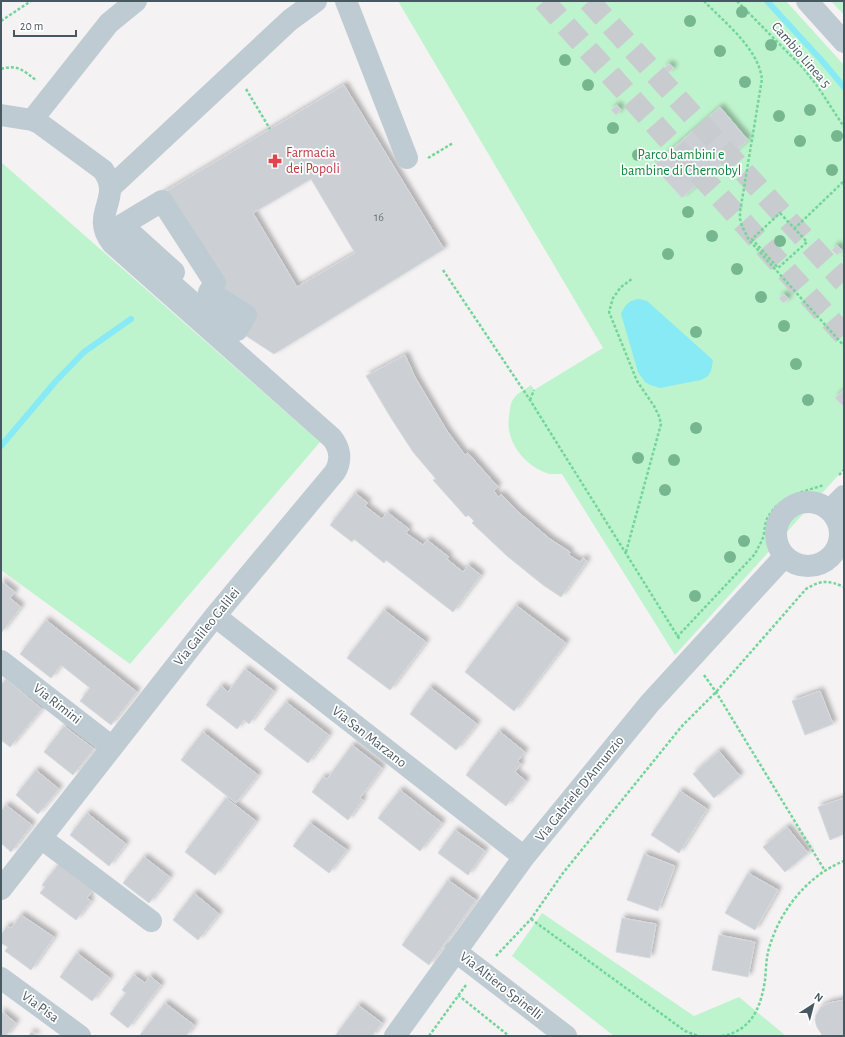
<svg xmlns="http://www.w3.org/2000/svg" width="845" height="1037" font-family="'Alegreya Sans',sans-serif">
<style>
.green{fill:#bef4cd}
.water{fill:#88eaf4}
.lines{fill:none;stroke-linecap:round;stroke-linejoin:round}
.stream{stroke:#88eaf4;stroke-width:6}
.building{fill:#ccd0d4;stroke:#d5d9de;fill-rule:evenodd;filter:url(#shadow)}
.highway-tunnel{stroke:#c9ccce;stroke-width:22;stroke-dasharray:22 11;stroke-linecap:butt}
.path{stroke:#73d59a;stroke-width:2.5;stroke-dasharray:3 2;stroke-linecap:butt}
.minor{stroke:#bfcbd2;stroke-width:22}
.tree{fill:#76b78f}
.labels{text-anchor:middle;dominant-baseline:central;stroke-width:3.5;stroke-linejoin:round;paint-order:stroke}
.number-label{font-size:12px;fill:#69767e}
.street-label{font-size:14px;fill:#485861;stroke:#fff}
.health-label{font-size:14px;fill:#be3a42;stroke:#fff;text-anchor:start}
.park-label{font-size:14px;fill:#0f863e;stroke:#fff}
</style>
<defs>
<filter id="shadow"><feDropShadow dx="3.5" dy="-3.5" stdDeviation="2" flood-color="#0004"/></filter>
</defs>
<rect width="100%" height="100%" fill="#f4f2f2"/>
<!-- green -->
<path class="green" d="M398 1H786L844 65V469L675 655 562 474C558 474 554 474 550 474 525 467 505 442 509 416 510 411 510 403 514 398 517 393 526 389 531 385L534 390 603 348Z
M831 1H844V15Z
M1 162 320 442 130 664 1 570Z
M542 913 694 1016 739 997 786 1036H614L512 956Z"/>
<!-- water -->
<path class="water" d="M639 299 647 301 713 360 711 371 708 376 701 380 660 388 650 385 645 382 638 372 621 314C625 305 629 300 639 299Z"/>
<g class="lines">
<!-- stream -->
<path class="stream" d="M767 1 823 62 844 87
M1 446 56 381 84 352 131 319"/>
</g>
<!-- building -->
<path class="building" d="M669 64 674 68 668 73 664 68Z
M344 85 444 249 274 354 237 330 158 196ZM311 179 355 253 297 287 253 213Z
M617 105 621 110 616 115 611 110Z
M720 107 748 140 682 198 653 166Z
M837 245 842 250 837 255 832 250Z
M784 294 789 299 783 303 779 298Z
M405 355 415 377 447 431 465 455 468 453 498 487 494 491 498 497 501 494 517 511 550 539 570 552 569 555 580 562 583 558 587 561 561 597 543 585 507 556 472 523 474 521 468 515 466 517 433 480 436 479 413 452 391 418 366 376Z
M844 390V407L835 398Z
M355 493 368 503 365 506 382 519 387 512 409 529 406 533 423 545 427 540 449 557 447 559 463 572 468 565 481 575 453 612 386 560 384 563 354 539 352 542 330 525Z
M1 581 15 592 10 598 21 607 1 633Z
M516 605 566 643 514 711 465 672Z
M384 610 426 642 390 690 347 658Z
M46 620 137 692 111 725 80 701 90 688 61 665 51 678 20 654Z
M245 669 274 691 249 724 244 720 237 729 206 705 221 686 228 692Z
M6 679 42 709 10 747 1 740V685Z
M430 687 477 724 456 750 410 714Z
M820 691 833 724 805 735 792 701Z
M286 702 329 735 308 763 264 729Z
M64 726 94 749 73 775 44 752Z
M499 731 525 752 518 761 521 764 515 772 526 781 506 806 466 775Z
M203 732 258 775 236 803 181 760Z
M352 745 382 768 360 798 363 800 348 820 312 792 323 777 327 779Z
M719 751 740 776 714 798 693 774Z
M36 770 59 789 38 814 16 795Z
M400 790 442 823 420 851 378 818Z
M680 791 707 809 679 853 651 835Z
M226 798 256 821 215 875 185 852Z
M844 798V834L830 840 818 807Z
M6 805 32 825 11 852 1 843V810H2Z
M87 813 126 844 109 866 70 835Z
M310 823 347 850 329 873 293 846Z
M787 827 808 853 785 872 763 847Z
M455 830 485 851 468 875 438 853Z
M644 854 675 866 658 911 627 900Z
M144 857 170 877 149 903 123 883Z
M62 860 96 886 87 898 91 901 76 920 40 893 45 887 42 885Z
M748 873 778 890 755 930 725 913Z
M448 880 476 900 429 965 402 945Z
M194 893 219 914 198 940 173 920Z
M21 915 54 937 31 970 5 951 8 947 1 943V935L7 926 11 928Z
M622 918 656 924 650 958 616 952Z
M719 935 755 942 748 977 712 970Z
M77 953 110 978 92 1001 60 977Z
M134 975 145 983 150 976 161 985 128 1028 110 1014 126 993 122 990Z
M844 1000V1036L822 1035 817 1027 815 1020 816 1015 821 1007 829 1003Z
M165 1003 194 1025 186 1036H142L140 1035Z
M358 1005 382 1023 372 1036H335Z
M1 1011 16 1023 6 1036H1Z
M32 1032 37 1036H28Z"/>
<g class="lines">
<!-- highway-tunnel -->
<path class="highway-tunnel" d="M544 1 844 335
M589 1 844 282"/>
<!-- path -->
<path class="path" d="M704 1C725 23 758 48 762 79L740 212V219L742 226 749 240 844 346
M737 1 804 69 818 87 844 127
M1 21 31 1
M1 69C18 64 24 71 37 81
M246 89 270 129
M428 158 453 143
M780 213 807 242 778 268 752 239Z
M794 229 844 181
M443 270 530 400 680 640
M530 400 534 390
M839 475 844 470
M626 552 661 424 659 416 654 406 637 381 609 312 613 298 621 287 633 278
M677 637 755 554C757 549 760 545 762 540 765 534 764 526 767 519 778 497 802 492 824 485
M704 675 716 692 825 871
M531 919 685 1031 698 1036
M496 956 531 919 563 873 682 726 716 692 806 589C821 580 828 580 844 587
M458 995 509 1036
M429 1036 466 985
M722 1036C727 1035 732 1034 737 1031 756 1021 762 1000 765 980 766 971 766 961 768 952 778 913 806 876 844 861"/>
<!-- minor -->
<path class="minor" d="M346 1 407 158
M807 1 844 42
M1 115 32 120 39 123 103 170C124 199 89 214 112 243L332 438C340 448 342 460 335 472L215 616 1 889
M32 120 109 23 136 1
M110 188 290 20 316 1
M162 201 215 283 209 292 246 315 237 330 192 302 166 279 174 272 122 225Z
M776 534a32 32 0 1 1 64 0a32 32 0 1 1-64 0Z
M830 510 844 496
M215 616 524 857
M1 661 112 747
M41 838 151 921
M455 951 566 1036
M1 978 80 1036
M395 1036 524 857 650 703 784 557"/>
</g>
<!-- trees -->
<g class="tree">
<circle cx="742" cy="12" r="6"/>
<circle cx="690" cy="21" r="6"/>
<circle cx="771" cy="45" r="6"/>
<circle cx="720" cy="51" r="6"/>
<circle cx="565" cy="60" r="6"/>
<circle cx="745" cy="82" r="6"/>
<circle cx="588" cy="85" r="6"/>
<circle cx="810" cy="110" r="6"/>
<circle cx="779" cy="116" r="6"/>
<circle cx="613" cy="128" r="6"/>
<circle cx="837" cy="136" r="6"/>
<circle cx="800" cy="141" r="6"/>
<circle cx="638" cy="155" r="6"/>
<circle cx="832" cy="170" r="6"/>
<circle cx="688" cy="212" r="6"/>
<circle cx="712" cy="236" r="6"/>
<circle cx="780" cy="241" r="6"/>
<circle cx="668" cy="254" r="6"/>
<circle cx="737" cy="269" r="6"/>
<circle cx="761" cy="297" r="6"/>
<circle cx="784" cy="326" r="6"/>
<circle cx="696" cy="332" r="6"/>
<circle cx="796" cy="364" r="6"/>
<circle cx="808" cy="400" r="6"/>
<circle cx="696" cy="428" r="6"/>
<circle cx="638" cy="458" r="6"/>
<circle cx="674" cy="460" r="6"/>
<circle cx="665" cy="490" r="6"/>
<circle cx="744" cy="541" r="6"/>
<circle cx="730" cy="557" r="6"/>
<circle cx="695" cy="596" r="6"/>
</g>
<!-- icons -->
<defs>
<g id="pharmacy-bare" transform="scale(1.08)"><path d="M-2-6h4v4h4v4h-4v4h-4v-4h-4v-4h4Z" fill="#e0444e" stroke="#fff" stroke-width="2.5" paint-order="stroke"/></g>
</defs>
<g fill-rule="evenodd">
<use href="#pharmacy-bare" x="275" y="161"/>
</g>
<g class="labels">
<!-- number labels -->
<g class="number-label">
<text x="379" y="217">16</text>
</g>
<!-- street labels -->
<g class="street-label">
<text transform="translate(801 55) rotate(49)">Cambio Linea 5</text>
<text transform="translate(207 627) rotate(-51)">Via Galileo Galilei</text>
<text transform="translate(57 704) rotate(38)">Via Rimini</text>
<text transform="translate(369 737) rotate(38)">Via San Marzano</text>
<text transform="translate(580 789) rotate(-51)">Via Gabriele D'Annunzio</text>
<text transform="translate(501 986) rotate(38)">Via Altiero Spinelli</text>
<text transform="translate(40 1007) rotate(36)">Via Pisa</text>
</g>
<!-- health labels -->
<g class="health-label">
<text x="286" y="153">Farmacia<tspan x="286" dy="16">dei Popoli</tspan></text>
</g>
<!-- park labels -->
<g class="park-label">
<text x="681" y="155">Parco bambini e<tspan x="681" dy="16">bambine di Chernobyl</tspan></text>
</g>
</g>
<!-- border -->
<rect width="845" height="1037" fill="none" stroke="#485861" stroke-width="4"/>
<!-- north arrow -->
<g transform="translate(813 1005) rotate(36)" stroke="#ffffff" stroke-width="3" paint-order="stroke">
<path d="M0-3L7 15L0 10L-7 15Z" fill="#485861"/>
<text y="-6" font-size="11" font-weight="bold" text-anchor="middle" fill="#485861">N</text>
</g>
<!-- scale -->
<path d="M14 30v6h62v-6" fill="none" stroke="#485861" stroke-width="2"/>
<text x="20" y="30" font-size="12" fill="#485861" stroke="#ffffff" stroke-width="3" paint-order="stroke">20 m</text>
</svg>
